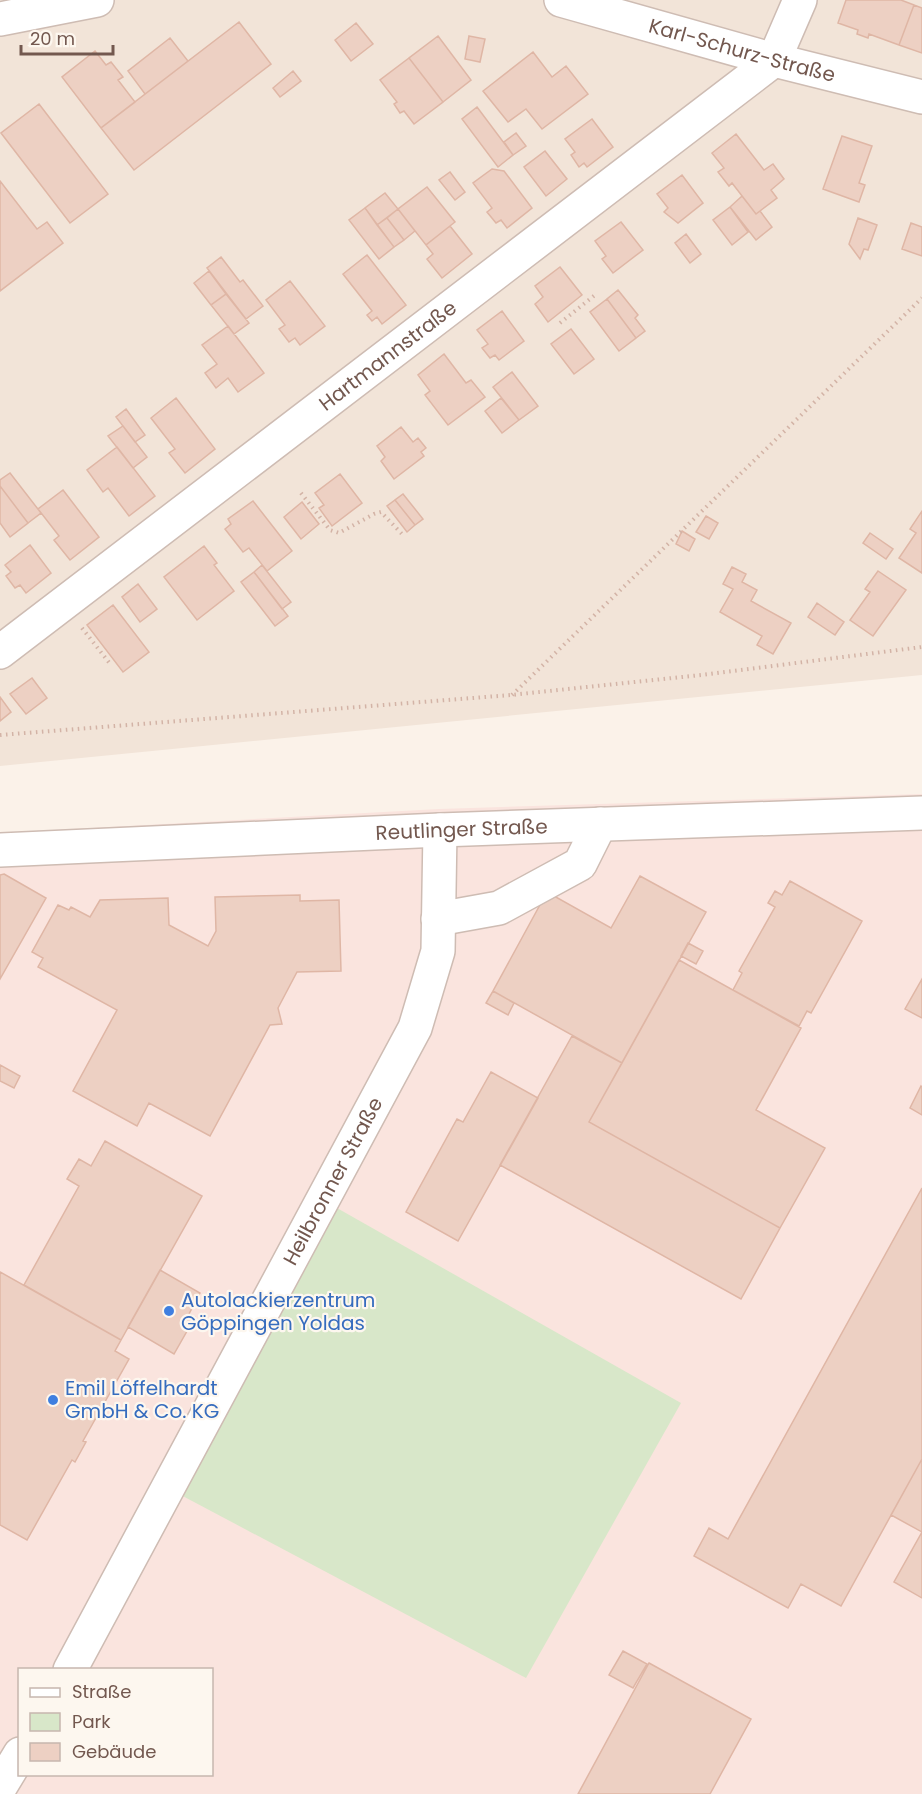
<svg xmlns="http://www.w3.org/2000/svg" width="922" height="1794" font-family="Poppins,sans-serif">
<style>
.residential{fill:#f2e4d8}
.commercial{fill:#fae4de;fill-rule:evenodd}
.green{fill:#d8e7c9}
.building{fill:#edd0c3;stroke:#dfb6a5;stroke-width:1.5}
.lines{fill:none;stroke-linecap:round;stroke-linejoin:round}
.minor-casing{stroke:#cebcb3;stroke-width:36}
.path{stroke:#d3b3a6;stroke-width:4;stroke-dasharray:1.5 4.5;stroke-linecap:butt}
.minor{stroke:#fff;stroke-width:33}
.shop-dot{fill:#3f7fe0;stroke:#fdf7ef;stroke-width:2}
.labels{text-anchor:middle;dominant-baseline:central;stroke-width:4.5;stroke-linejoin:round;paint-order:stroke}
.street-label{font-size:20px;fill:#73584f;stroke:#fdf7ef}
.shop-label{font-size:20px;fill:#366cbe;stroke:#fdf7ef;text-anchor:start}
</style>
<rect width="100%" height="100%" fill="#fbf2e9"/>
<!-- residential -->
<path class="residential" d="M0 0H922V675L0 766Z"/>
<!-- commercial -->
<path class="commercial" d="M922 794V1794H0V833L439 809ZM20 1670H212V1774H20Z"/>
<!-- green -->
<path class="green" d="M337 1208 681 1403 526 1678 177 1493Z"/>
<!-- building -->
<path class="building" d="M846 0H901L914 5 899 45 869 34 868 38 857 34 858 30 838 23Z
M914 5 922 8V53L899 45Z
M239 22 271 64 134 170 101 128Z
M356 23 373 44 351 61 335 40Z
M438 36 471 80 443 102 409 58Z
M469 36 485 39 480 62 465 59Z
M170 38 188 61 145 94 128 71Z
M95 51 106 65 111 62 123 77 118 80 135 102 101 128 62 77Z
M533 52 552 77 566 66 588 94 542 129 526 109 508 122 483 91Z
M409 58 443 102 414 124 404 111 400 113 394 104 397 102 380 80Z
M293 71 301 81 280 97 273 88Z
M39 104 108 194 70 223 1 133Z
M477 107 513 155 498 167 462 119Z
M592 119 613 147 587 167 584 163 579 167 571 155 575 152 565 139Z
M516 133 526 146 513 155 504 142Z
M736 134 764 170 773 164 784 179 771 190 777 198 756 214 732 183 729 186 718 172 724 168 712 153Z
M842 136 872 146 859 183 865 185 859 202 823 189Z
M545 151 567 179 546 196 524 167Z
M492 169 504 171 532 208 507 228 501 220 496 223 487 212 492 208 473 183Z
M450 172 465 192 455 200 439 180Z
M682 175 703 203 678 223 664 212 668 208 657 194Z
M0 181 37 229 47 222 63 243 0 291Z
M427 187 455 222 426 245 398 209Z
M385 193 398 209 377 225 365 208Z
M742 196 756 214 760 211 772 227 756 240 730 207Z
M730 207 748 232 732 245 713 220Z
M365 208 394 247 379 259 349 220Z
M398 209 415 231 404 240 387 218Z
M387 218 404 240 394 247 377 225Z
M858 218 877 225 868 250 864 249 860 259 849 244Z
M621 222 643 250 613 273 602 259 606 256 595 241Z
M911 223 922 227V256L902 249Z
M450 226 472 254 442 278 427 259 433 254 426 245Z
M686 234 701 254 690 263 675 243Z
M367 255 406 305 382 324 377 317 372 321 367 315 372 311 343 274Z
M221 257 240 282 243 280 263 306 246 319 207 268Z
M560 267 582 295 548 322 535 304 543 297 535 286Z
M209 271 226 294 211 305 194 283Z
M290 281 325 326 300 345 295 338 289 342 279 329 285 325 266 300Z
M618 290 638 315 635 318 645 331 636 338 607 299Z
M226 294 249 323 234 334 211 305Z
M607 299 636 338 619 351 590 312Z
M502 311 524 341 499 360 495 355 490 358 482 348 488 344 477 330Z
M228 326 264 373 238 392 228 378 216 388 205 373 217 364 202 345Z
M571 329 594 359 574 374 551 344Z
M444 354 466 383 471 380 485 397 448 425 425 395 430 391 418 375Z
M512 372 538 406 519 420 493 387Z
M176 398 215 449 185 473 169 453 175 449 151 418Z
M501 398 519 420 502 433 485 411Z
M126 409 145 435 135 442 116 417Z
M123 426 147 457 133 468 108 436Z
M401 427 413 442 418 438 426 448 421 452 424 456 394 479 381 461 385 457 377 446Z
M117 447 155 496 129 516 108 488 103 492 87 470Z
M10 473 41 513 28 523 0 486V480Z
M340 474 362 503 332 526 319 508 324 505 315 493Z
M0 486 28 523 10 537 0 523Z
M63 490 99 537 70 560 54 540 59 536 38 509Z
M403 494 423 519 415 525 395 500Z
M395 500 415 525 407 532 387 506Z
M253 501 292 551 267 571 249 548 243 552 225 529 231 524 228 519Z
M302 502 319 524 301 539 284 517Z
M922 511V573L899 558 916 533 910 529Z
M706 516 718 523 709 539 696 532Z
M682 531 695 539 689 551 676 544Z
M870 533 893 549 886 559 863 543Z
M30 545 51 573 26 593 20 585 15 588 6 576 11 572 5 565Z
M204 546 217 563 214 565 234 591 197 620 164 577Z
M262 565 291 602 282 609 254 572Z
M732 567 746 574 742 582 757 590 751 601 791 623 773 654 757 645 762 636 720 612 733 589 723 584Z
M878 571 906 590 873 636 850 620 870 592 865 589Z
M254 572 288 616 275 626 241 582Z
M138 584 157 609 140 622 122 597Z
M817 603 844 622 835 635 808 617Z
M113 605 149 652 123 672 87 625Z
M32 678 47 698 26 714 10 694Z
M0 697 11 712 0 721Z
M4 874 46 898 0 979V875Z
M640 876 706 912 622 1063 493 991 547 892 611 928Z
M790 881 862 921 811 1013 807 1011 799 1026 733 990 742 973 739 971 775 907 768 903 775 891 782 895Z
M300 895V901L339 900 341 971 297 972 278 1008 282 1024 270 1025 210 1136 149 1103 137 1126 73 1091 117 1010 38 967 43 958 32 952 58 905 69 910 71 907 90 917 100 900 168 898 169 925 208 946 216 931 215 897Z
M688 943 703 951 696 964 681 956Z
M679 960 801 1028 756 1110 825 1148 780 1228 589 1122Z
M922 979V1018L905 1009Z
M493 991 514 1003 508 1015 486 1003Z
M572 1036 622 1063 589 1122 780 1228 741 1299 500 1165Z
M0 1065 20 1076 14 1088 0 1081Z
M491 1072 538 1098 458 1241 406 1212 457 1119 463 1122Z
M921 1086 922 1087V1115L910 1108Z
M105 1141 202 1196 121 1340 24 1285 79 1186 67 1179 79 1159 91 1166Z
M922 1188V1459L841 1606 801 1584 788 1608 694 1556 709 1528 728 1539Z
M160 1270 200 1293 189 1314 195 1317 174 1354 128 1327Z
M0 1272 121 1340 115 1351 129 1359 83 1441 86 1442 75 1462 72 1460 27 1540 0 1525Z
M922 1459V1532L891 1515Z
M922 1532V1598L894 1582Z
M623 1651 647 1664 633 1688 609 1675Z
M649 1663 751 1719 710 1794H578Z"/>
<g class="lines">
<!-- minor casing -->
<g class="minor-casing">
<g id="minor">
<path id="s1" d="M561 0 774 60 922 97"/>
<path d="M0 19 97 0"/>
<path id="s2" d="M0 652 774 60 800 0"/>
<path id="s3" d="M0 850 440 830 922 813"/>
<path d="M438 919 499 908 580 864 600 824"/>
<path id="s4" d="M70 1670 415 1028 438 951 440 830"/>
<path d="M0 1787 20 1754"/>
</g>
</g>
<!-- path -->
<path class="path" d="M560 323 595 295
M301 493 330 530 339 533 374 514 381 512 402 534
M82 628 111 665
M512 695 922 298
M0 735 511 695 701 675 922 647"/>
<!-- minor -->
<use href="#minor" class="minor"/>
</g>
<!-- markers -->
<g class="shop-dot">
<circle cx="169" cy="1311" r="6"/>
<circle cx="53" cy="1400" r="6"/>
</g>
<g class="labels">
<!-- street labels -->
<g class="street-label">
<text stroke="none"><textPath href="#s1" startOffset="188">Karl-Schurz-Straße</textPath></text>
<text stroke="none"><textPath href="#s2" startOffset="488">Hartmannstraße</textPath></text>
<text stroke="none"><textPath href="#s3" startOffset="462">Reutlinger Straße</textPath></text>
<text stroke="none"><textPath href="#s4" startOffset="555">Heilbronner Straße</textPath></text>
</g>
<!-- shop labels -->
<g class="shop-label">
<text x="181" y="1300">Autolackierzentrum<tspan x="181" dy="23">Göppingen Yoldas</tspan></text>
<text x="65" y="1388">Emil Löffelhardt<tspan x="65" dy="23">GmbH &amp; Co. KG</tspan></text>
</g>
</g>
<!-- legend -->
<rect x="18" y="1668" width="195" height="108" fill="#fdf7ef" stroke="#c6b7af" stroke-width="1.5"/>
<rect x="30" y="1688" width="30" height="9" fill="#ffffff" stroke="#c6b7af" stroke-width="1.5"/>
<text x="72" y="1698" font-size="18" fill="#73584f">Straße</text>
<rect x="30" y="1713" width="30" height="18" fill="#d8e7c9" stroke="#c6b7af" stroke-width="1.5"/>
<text x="72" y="1728" font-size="18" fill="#73584f">Park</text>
<rect x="30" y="1743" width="30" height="18" fill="#edd0c3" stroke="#c6b7af" stroke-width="1.5"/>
<text x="72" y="1758" font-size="18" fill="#73584f">Gebäude</text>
<!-- scale -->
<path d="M21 45v9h92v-9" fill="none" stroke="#73584f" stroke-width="3"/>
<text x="30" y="45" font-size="18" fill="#73584f" stroke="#fdf7ef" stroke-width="4.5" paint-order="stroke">20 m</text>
</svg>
